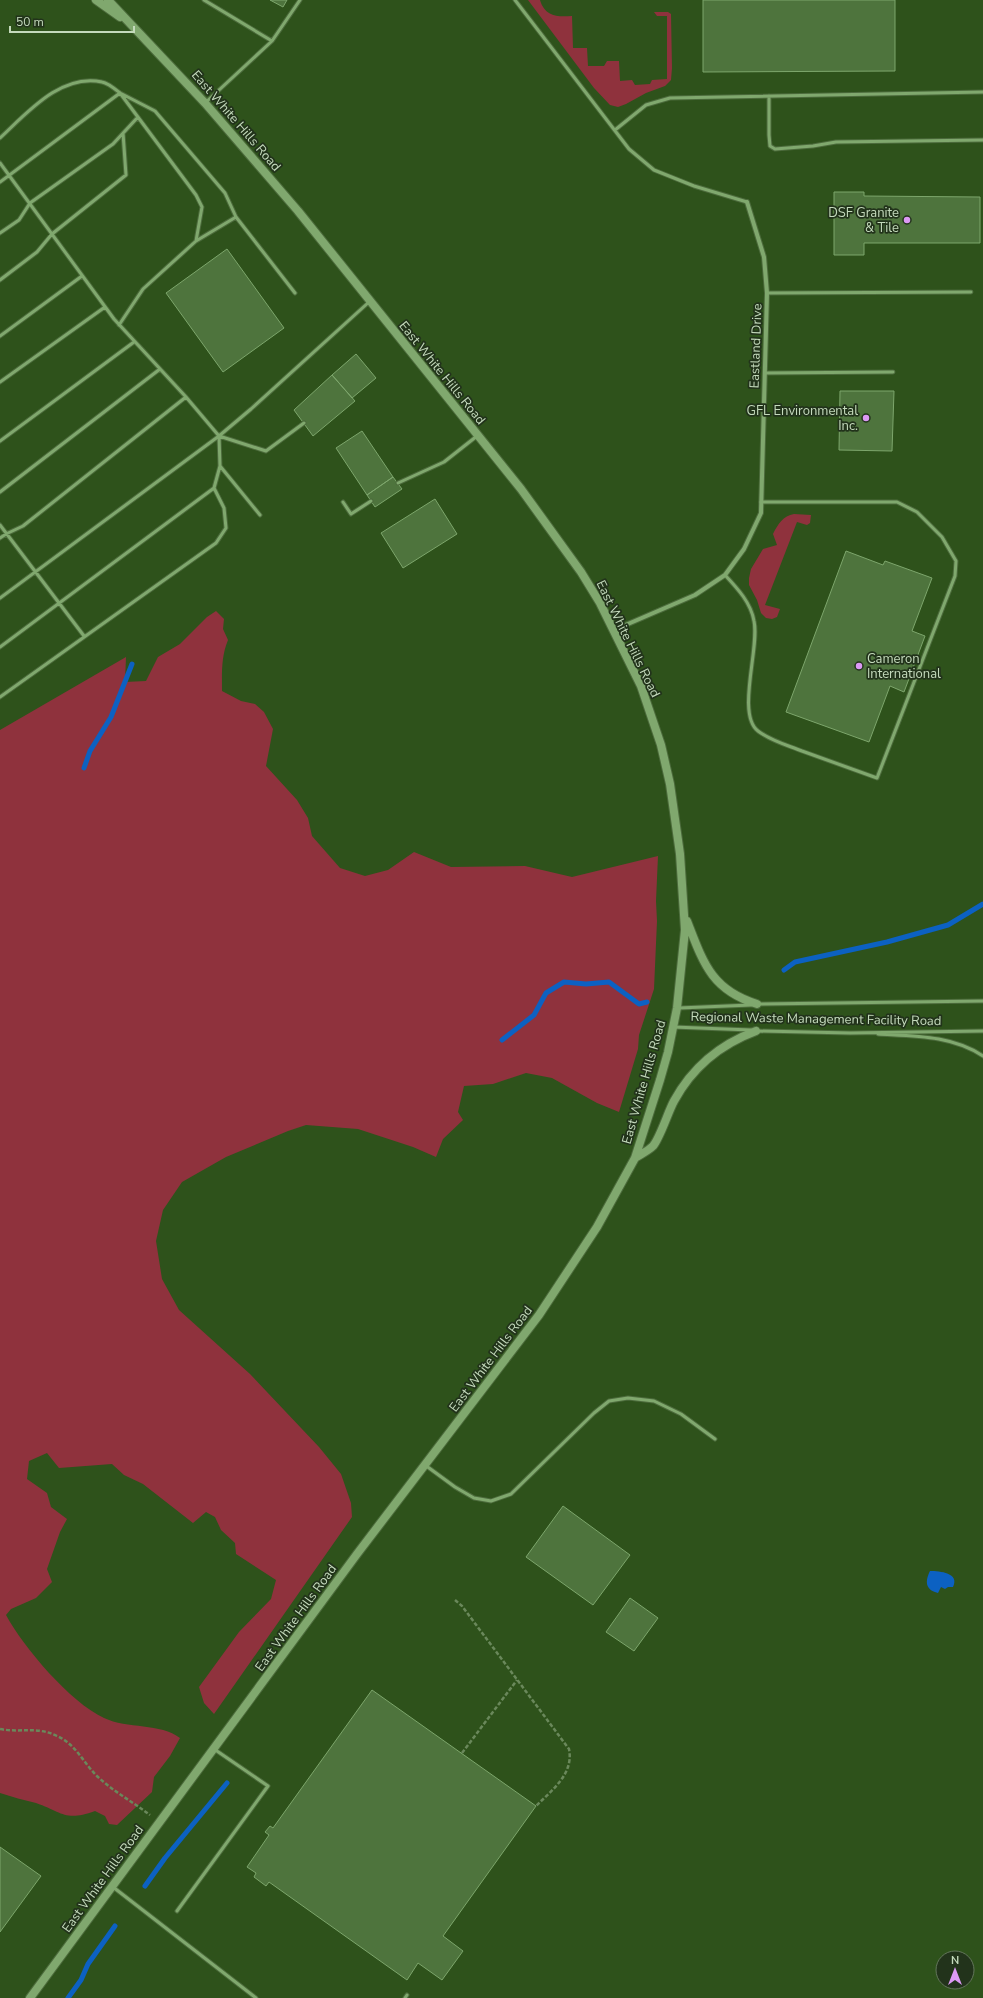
<svg xmlns="http://www.w3.org/2000/svg" width="983" height="1998" font-family="'Nunito Sans',sans-serif">
<style>
.green{fill:#8f323d}
.water{fill:#0c61c2}
.lines{fill:none;stroke-linecap:round;stroke-linejoin:round}
.stream{stroke:#0c61c2;stroke-width:5}
.building{fill:#4e743d;stroke:#7da66c}
.service-casing{stroke:#4c6b3c;stroke-width:5}
.minor-casing{stroke:#4c6b3c;stroke-width:6}
.secondary-casing{stroke:#4c6b3c;stroke-width:10}
.path{stroke:#6a885b;stroke-width:2.5;stroke-dasharray:4 2;stroke-linecap:butt}
.service{stroke:#80a86e;stroke-width:3}
.minor{stroke:#80a86e;stroke-width:4}
.secondary{stroke:#80a86e;stroke-width:8}
.poi-dot{fill:#dc99f4;stroke:#22331b;stroke-width:1.5}
.labels{text-anchor:middle;dominant-baseline:central;stroke-width:3.5;stroke-linejoin:round;paint-order:stroke}
.street-label{font-size:13px;fill:#c4dabc;stroke:#22331b}
.poi-label{font-size:13px;fill:#c4dabc;stroke:#22331b;text-anchor:end}
</style>
<rect width="100%" height="100%" fill="#2e521b"/>
<!-- green -->
<path class="green" d="M528 0H540C545 17 558 17 572 16L573 48H587L588 66H604L607 61H619L620 81 632 80 635 85 650 84 652 80 667 79V16H657L654 12H668L671 14 672 68 671 80 665 86 646 93 626 104 618 107 610 105 594 88Z
M794 514 811 515 810 523 807 525 797 522 765 605 780 609 777 617 772 619 766 618 761 613 757 600 749 585V578L751 569 763 549 777 545 773 534C778 524 783 516 794 514Z
M216 611 224 619 223 629 228 640C221 657 222 673 222 691L241 701 255 704 264 712 273 729 266 766 297 800 308 818 312 836 340 868 365 876 388 870 414 852 451 867 525 866 572 877 658 856 656 901 657 921 654 989 639 1035 638 1049 619 1112 597 1103 552 1078 526 1073 493 1084 464 1086 458 1112 463 1120 443 1139 436 1157 413 1147 358 1129 306 1125 288 1131 226 1157 182 1182 163 1210 156 1241 162 1279 179 1310 250 1374 319 1447 341 1474 351 1503 352 1517 214 1714 204 1703 199 1687 239 1632 271 1599 276 1580 236 1554 235 1543 221 1530 215 1517 206 1512 193 1523 143 1484 124 1475 112 1464 59 1468 47 1453 29 1461 27 1479 47 1493 51 1507 67 1519 60 1532 47 1569 52 1582 36 1598 11 1609 6 1615C24 1648 70 1702 104 1718 127 1729 161 1723 180 1738L170 1756 154 1777 152 1792 117 1825 109 1824 105 1816 95 1811C65 1822 62 1812 36 1803 24 1800 12 1797 0 1793V730L126 657 125 682 146 681 158 657 180 644 207 617Z"/>
<!-- water -->
<path class="water" d="M930 1571C940 1571 960 1573 953 1587H948L945 1589 941 1587 938 1593C925 1590 925 1581 930 1571Z"/>
<g class="lines">
<!-- stream -->
<path class="stream" d="M84 768 90 751 111 717 132 664
M784 970 795 962 887 942 948 925 983 904
M502 1040 534 1015 546 993 564 982 586 984 609 982 639 1004 647 1002
M145 1886 165 1858 227 1783
M68 1998 81 1980 88 1964 115 1926"/>
</g>
<!-- building -->
<path class="building" d="M270 0H287L283 7Z
M703 0H895V71L703 72Z
M834 192H864V196L980 197V243H864V255H834Z
M227 249 284 328 223 372 166 293Z
M356 354 376 378 352 398 332 375Z
M332 375 355 401 313 436 294 410Z
M840 391H894L892 451 839 450Z
M362 431 393 477 367 495 336 448Z
M393 477 402 489 375 507 367 495Z
M435 499 457 534 403 568 381 533Z
M846 551 883 565 885 561 932 578 912 631 925 636 904 692 890 686 869 742 786 712Z
M563 1506 630 1555 593 1605 526 1557Z
M630 1598 658 1618 634 1651 606 1632Z
M372 1690 536 1806 443 1936 463 1951 442 1980 418 1963 407 1980 269 1882 266 1886 254 1877 256 1873 247 1867 269 1835 265 1832 270 1826 273 1828Z
M0 1847 41 1876 0 1932Z"/>
<g class="lines">
<!-- service casing -->
<g class="service-casing">
<path id="service" d="M204 0 272 41
M515 0 629 149 654 170 694 186 747 202
M769 96V135L770 146 775 149 813 146 836 142 983 140
M205 103 272 41 300 0
M615 130 646 105 670 98 983 92
M0 138C27 113 61 73 102 82 108 83 115 89 120 93L196 195 202 207 196 241 143 289 119 325
M0 163 114 319 186 397 219 436 251 409 369 302
M0 182 120 93 155 111 225 193 236 217 295 293
M0 233 19 220 30 203 113 144 138 117
M196 241 236 217
M0 280 37 252 52 234 126 175 123 133
M767 293 971 292
M0 336 82 276
M765 373 893 372
M0 382 105 307
M219 436 266 451 304 423
M0 441 134 342
M220 466 260 515
M398 483 444 462 477 436
M0 492 160 369
M343 502 351 514 371 501
M0 525 84 636
M0 538 6 534 23 526 186 397
M725 575C738 589 751 603 754 621 760 647 736 714 758 731 771 741 787 745 802 751 827 760 852 769 877 778L955 576 956 561 942 537 917 512 897 502H761
M0 598 219 436
M0 647 214 488 220 466 219 436
M0 697 216 543 226 528 224 508 214 488
M759 1004 983 1001
M679 1008 751 1005
M673 1027 751 1030
M757 1031 850 1033 983 1031
M878 1034C913 1036 952 1035 983 1056
M425 1465 455 1487 474 1498 491 1501 511 1494 594 1413 609 1401 628 1398 654 1401 681 1414 715 1439
M113 1887 256 1998
M177 1911 268 1786 214 1749
M405 1998 407 1995"/>
</g>
<!-- minor casing -->
<g class="minor-casing">
<path id="minor" d="M614 630 695 595 725 575 744 549 761 513 767 293 764 257 747 202"/>
</g>
<!-- secondary casing -->
<g class="secondary-casing">
<path id="secondary" d="M96 0 120 17
M687 921C703 962 711 990 757 1004
M635 1158C641 1154 648 1151 653 1146 660 1138 668 1112 674 1101 692 1068 721 1044 756 1031
M30 1998 357 1554 539 1315 597 1227 635 1158 660 1080 668 1052 677 1008 685 930 680 854 670 784 661 745 641 686 600 603 581 572 521 489 298 211 205 103 108 0"/>
</g>
<!-- path -->
<path class="path" d="M455 1600 462 1606 569 1749C574 1774 552 1790 536 1806
M0 1729C21 1733 37 1726 57 1736 76 1744 84 1764 98 1777 114 1792 133 1802 150 1815
M462 1753 517 1680"/>
<!-- service -->
<use href="#service" class="service"/>
<!-- minor -->
<use href="#minor" class="minor"/>
<!-- secondary -->
<use href="#secondary" class="secondary"/>
</g>
<!-- markers -->
<g class="poi-dot">
<circle cx="907" cy="220" r="4"/>
<circle cx="866" cy="418" r="4"/>
<circle cx="859" cy="666" r="4"/>
</g>
<g class="labels">
<!-- street labels -->
<g class="street-label">
<text transform="translate(236 121) rotate(49)">East White Hills Road</text>
<text transform="translate(756 346) rotate(-88)">Eastland Drive</text>
<text transform="translate(442 373) rotate(51)">East White Hills Road</text>
<text transform="translate(628 639) rotate(64)">East White Hills Road</text>
<text transform="translate(816 1019) rotate(1)">Regional Waste Management Facility Road</text>
<text transform="translate(644 1082) rotate(-74)">East White Hills Road</text>
<text transform="translate(491 1359) rotate(-53)">East White Hills Road</text>
<text transform="translate(296 1618) rotate(-54)">East White Hills Road</text>
<text transform="translate(103 1879) rotate(-54)">East White Hills Road</text>
</g>
<!-- poi labels -->
<g class="poi-label">
<text x="899" y="213">DSF Granite<tspan x="899" dy="15">&amp; Tile</tspan></text>
<text x="858" y="411">GFL Environmental<tspan x="858" dy="15">Inc.</tspan></text>
<text x="867" y="659" text-anchor="start">Cameron<tspan x="867" dy="15">International</tspan></text>
</g>
</g>
<!-- north arrow -->
<g transform="translate(955 1970)"><circle r="19" fill="#22331b" stroke="#63765b"/>
<path d="M0-3L7 15L0 10L-7 15Z" fill="#dc99f4"/>
<text y="-6" font-size="11" font-weight="bold" text-anchor="middle" fill="#c4dabc">N</text>
</g>
<!-- scale -->
<path d="M10 26v6h124v-6" fill="none" stroke="#c4dabc" stroke-width="2"/>
<text x="16" y="26" font-size="12" fill="#c4dabc" stroke="#22331b" stroke-width="3" paint-order="stroke">50 m</text>
</svg>
